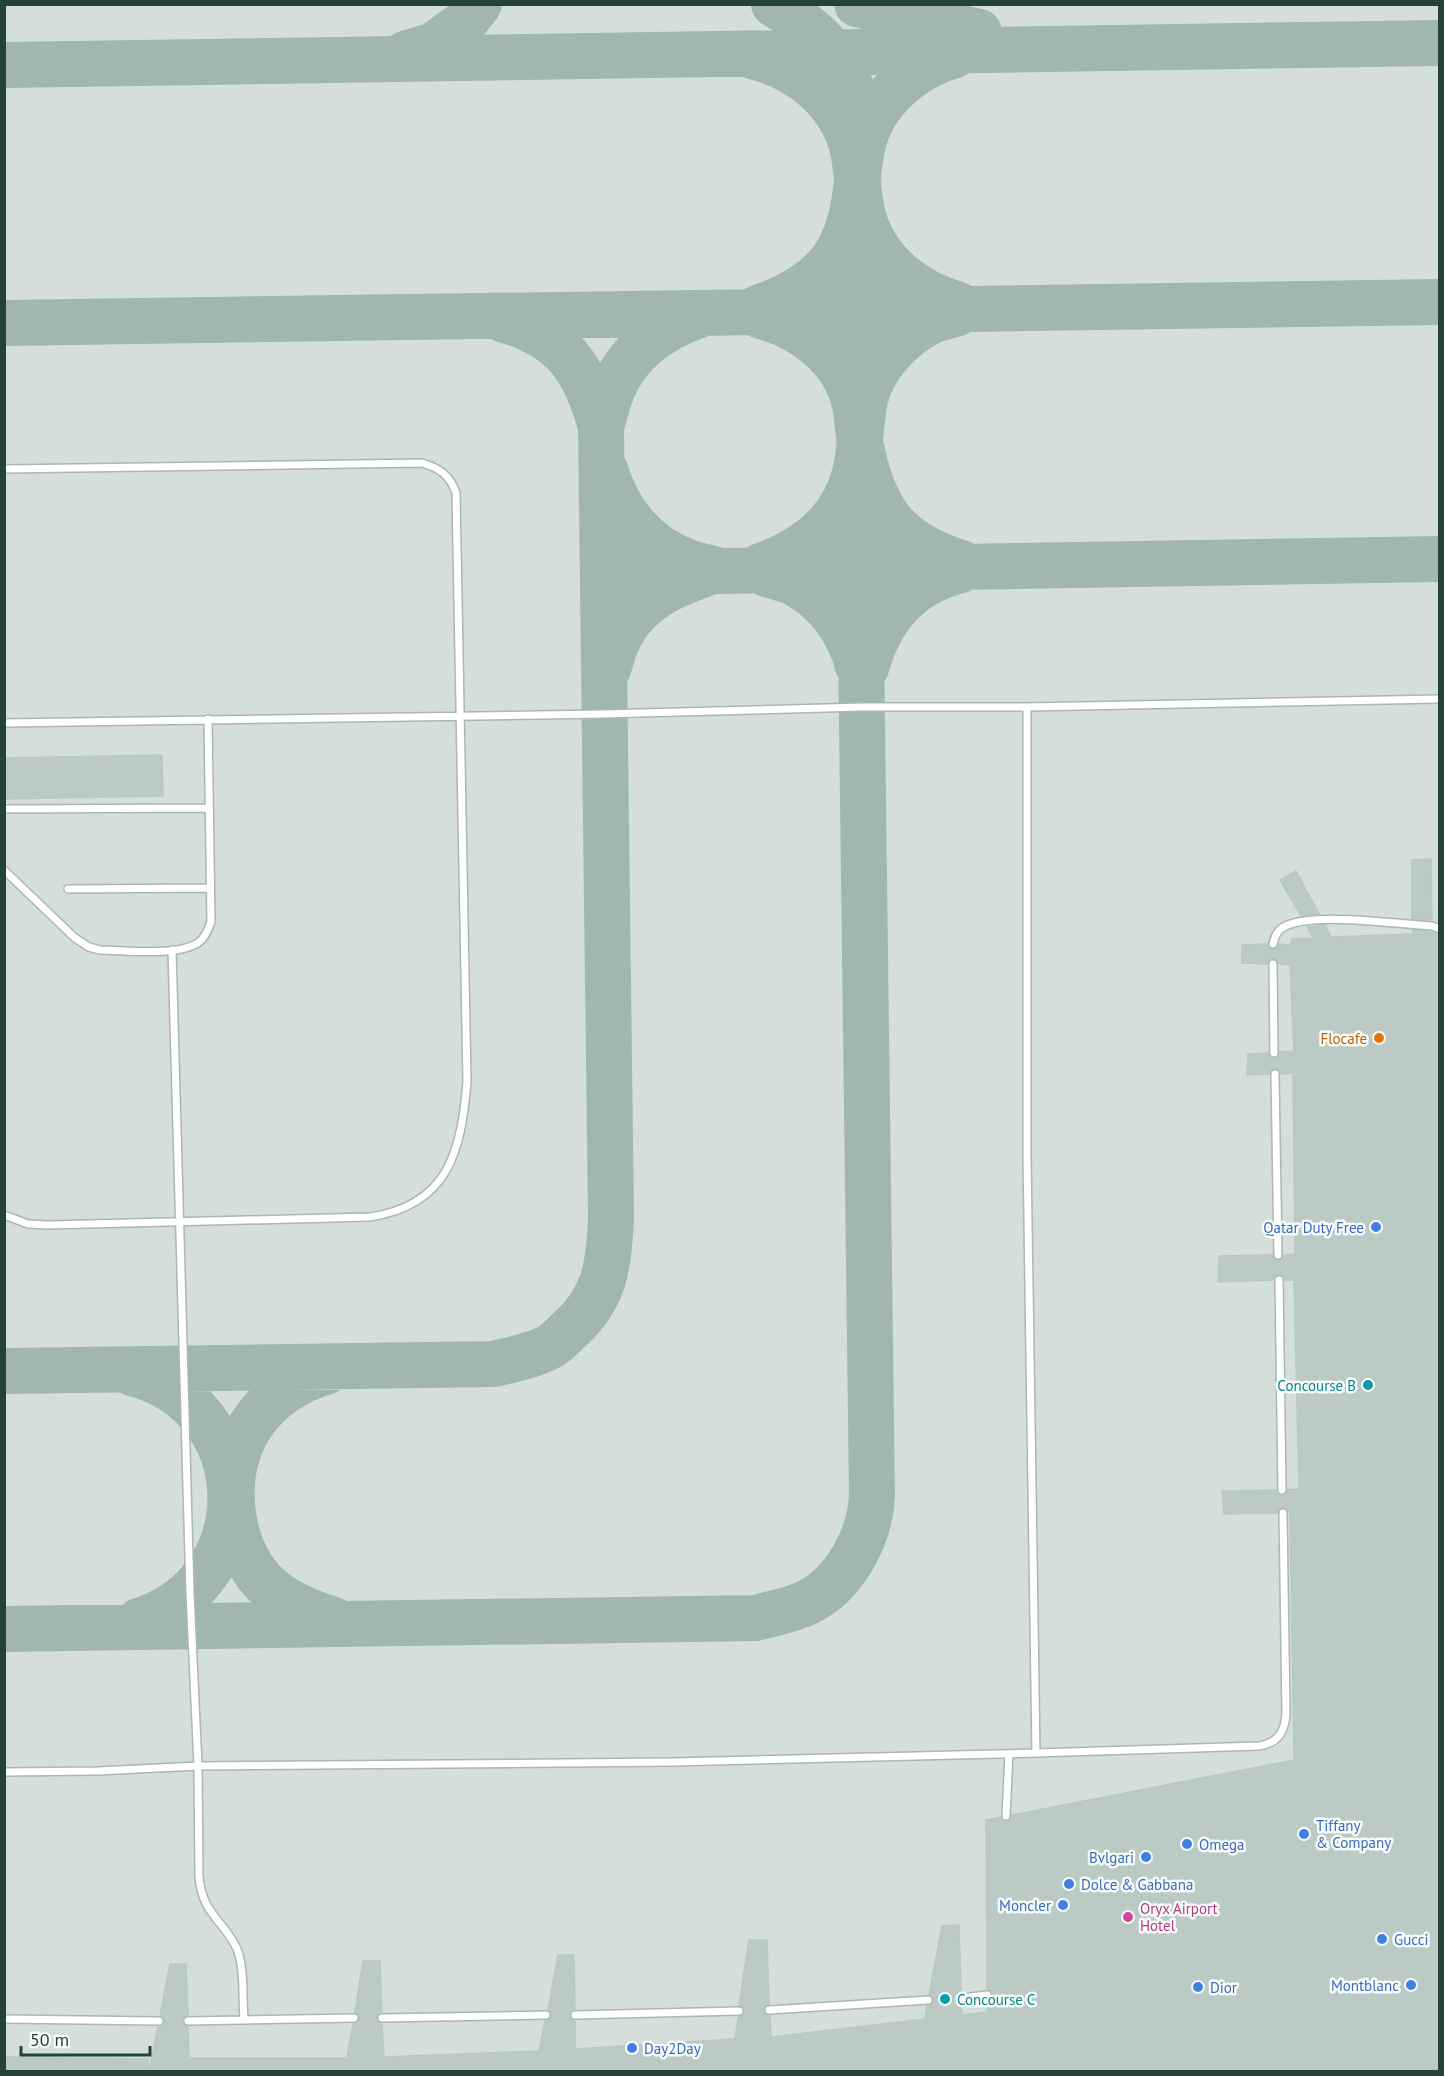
<svg xmlns="http://www.w3.org/2000/svg" width="1444" height="2076" font-family="'PT Sans',sans-serif">
<style>
.built{fill:#d4dfda}
.lines{fill:none;stroke-linecap:round;stroke-linejoin:round}
.taxiway{stroke:#a2b6b0;stroke-width:46}
.building{fill:#bbcac4;stroke:#b8c9c2;stroke-width:1.5}
.lane-casing{stroke:#a8b8b2;stroke-width:10}
.lane{stroke:#fff;stroke-width:7}
.food-dot{fill:#e8710a;stroke:#f7fbf9;stroke-width:2}
.shop-dot{fill:#3f7fe0;stroke:#f7fbf9;stroke-width:2}
.culture-dot{fill:#0f9aa8;stroke:#f7fbf9;stroke-width:2}
.hotel-dot{fill:#d1479c;stroke:#f7fbf9;stroke-width:2}
.labels{text-anchor:middle;dominant-baseline:central;stroke-width:5;stroke-linejoin:round;paint-order:stroke}
.food-label{font-size:15px;fill:#c56008;stroke:#f7fbf9;text-anchor:end}
.shop-label{font-size:15px;fill:#366cbe;stroke:#f7fbf9;text-anchor:start}
.culture-label{font-size:15px;fill:#0d838f;stroke:#f7fbf9;text-anchor:end}
.hotel-label{font-size:15px;fill:#b23c85;stroke:#f7fbf9;text-anchor:start}
</style>
<rect width="100%" height="100%" fill="#e6efeb"/>
<!-- built -->
<path class="built" d="M5 5H1439V2071H5Z"/>
<g class="lines">
<!-- taxiway -->
<path class="taxiway" d="M857 4 979 32
M405 54 434 45 464 23 479 4
M755 57C800 68 839 100 852 146 858 171 857 199 865 223 880 266 917 293 959 305
M4 65 1440 43
M758 308C789 297 821 281 838 251 857 218 855 183 862 148 871 102 912 67 955 55
M761 316C803 327 843 357 854 401 858 414 857 429 860 442 873 509 894 542 961 563
M502 319C563 336 585 368 601 427 605 414 608 399 614 386 630 350 662 328 699 315
M4 323 1440 302
M606 472C618 512 645 546 685 561 695 565 706 567 717 570 675 583 636 599 617 642 613 651 611 661 608 669
M761 566C806 550 843 522 855 473 861 449 860 424 865 400 872 367 902 335 932 321 940 317 950 316 958 313
M603 573 1440 559
M764 573C774 577 787 579 796 584 827 601 849 631 858 666
M866 668C880 617 909 583 961 570
M4 1371 494 1364C513 1359 533 1356 551 1346 557 1342 563 1336 568 1331 605 1299 609 1265 611 1219L601 427
M328 1371C261 1391 224 1444 233 1514 237 1542 249 1571 272 1590 290 1605 311 1613 334 1620
M132 1373C260 1406 264 1581 139 1621
M4 1629 756 1618C773 1613 794 1610 810 1601 846 1582 870 1536 872 1496L860 568 858 142C857 130 857 117 855 105 848 57 814 28 774 4"/>
</g>
<!-- building -->
<path class="building" d="M162 755 163 796 4 799V758Z
M1431 859 1432 920 1412 919V860Z
M1296 871 1319 914 1301 916 1280 880Z
M1325 925 1331 937 1413 934V930L1440 934V2072H149L158 2027 162 2026 165 2022 160 2016 170 1964H186L188 2015 183 2018 182 2022 188 2027 189 2058H347L353 2024 357 2022 360 2018 358 2015 355 2012 363 1961H380L382 2012 377 2015 376 2019 382 2024 384 2057 539 2051 545 2021 549 2019 552 2015 548 2010 558 1955H574L575 2009 569 2015 571 2018 575 2021V2049L735 2039 738 2017 742 2015 745 2011 743 2008 739 2005 749 1940H767L769 2004 765 2006 763 2010 765 2014 770 2016 771 2037 925 2019 927 2006 932 2004 934 2000 929 1995 942 1926 959 1925 961 1992 957 1994 956 1999 961 2004 962 2015 987 2012V2001L993 1995 991 1991 987 1989 986 1820 1001 1817 1006 1822 1010 1820 1012 1815 1294 1760 1290 1513 1282 1507 1277 1513 1224 1514 1222 1491 1276 1490 1279 1495 1283 1496 1287 1493 1288 1490 1299 1489 1294 1280H1285L1282 1275 1278 1274 1274 1277 1273 1280 1218 1282 1219 1256 1272 1255 1275 1260 1279 1261 1284 1255 1295 1254 1293 1073 1281 1074 1278 1069 1274 1068 1269 1074 1247 1075 1248 1054 1268 1053 1271 1058 1275 1059 1279 1056 1280 1052 1294 1051 1290 965 1279 964 1277 961 1274 958 1270 960 1267 964 1242 963V945L1267 944 1269 948 1274 950 1279 944 1291 945 1292 939 1313 938 1307 927Z
M4 2057 148 2059V2072H4Z"/>
<g class="lines">
<!-- lane casing -->
<g class="lane-casing">
<path id="lane" d="M4 469 422 463C439 468 450 475 456 493L467 1082C461 1151 449 1205 370 1217L49 1225 28 1224 4 1215
M4 723 603 714 862 707H1027L1440 699
M4 809 209 808
M4 870 75 938 89 947 100 950C126 950 178 957 199 942 206 937 208 929 211 922L208 719
M68 889 210 888
M1273 944C1275 937 1276 932 1282 928 1308 911 1399 924 1432 926L1440 929
M172 950 190 1593 198 1766 199 1876C202 1915 224 1920 237 1949 245 1969 242 1998 244 2019
M1273 964 1274 1053
M1275 1074 1278 1255
M1279 1280 1282 1490
M1036 1753 1259 1746C1278 1743 1285 1732 1286 1713L1283 1513
M4 1772 98 1771 198 1766 675 1762 1036 1753 1027 1155V707
M1006 1816 1009 1754
M961 1998 987 1995
M769 2010 928 2000
M575 2015 739 2011
M382 2018 546 2015
M4 2019 159 2021
M188 2021 354 2018"/>
</g>
<!-- lane -->
<use href="#lane" class="lane"/>
</g>
<!-- markers -->
<circle class="food-dot" cx="1379" cy="1038" r="6"/>
<g class="shop-dot">
<circle cx="1376" cy="1227" r="6"/>
<circle cx="1304" cy="1834" r="6"/>
<circle cx="1187" cy="1844" r="6"/>
<circle cx="1146" cy="1857" r="6"/>
<circle cx="1069" cy="1884" r="6"/>
<circle cx="1063" cy="1905" r="6"/>
<circle cx="1382" cy="1939" r="6"/>
<circle cx="1411" cy="1985" r="6"/>
<circle cx="1198" cy="1987" r="6"/>
<circle cx="632" cy="2048" r="6"/>
</g>
<g class="culture-dot">
<circle cx="1368" cy="1385" r="6"/>
<circle cx="945" cy="1999" r="6"/>
</g>
<circle class="hotel-dot" cx="1128" cy="1917" r="6"/>
<g class="labels">
<!-- food labels -->
<g class="food-label">
<text x="1367" y="1038">Flocafe</text>
</g>
<!-- shop labels -->
<g class="shop-label">
<text x="1364" y="1227" text-anchor="end">Qatar Duty Free</text>
<text x="1316" y="1825">Tiffany<tspan x="1316" dy="17">&amp; Company</tspan></text>
<text x="1199" y="1844">Omega</text>
<text x="1134" y="1857" text-anchor="end">Bvlgari</text>
<text x="1081" y="1884">Dolce &amp; Gabbana</text>
<text x="1051" y="1905" text-anchor="end">Moncler</text>
<text x="1394" y="1939">Gucci</text>
<text x="1399" y="1985" text-anchor="end">Montblanc</text>
<text x="1210" y="1987">Dior</text>
<text x="644" y="2048">Day2Day</text>
</g>
<!-- culture labels -->
<g class="culture-label">
<text x="1356" y="1385">Concourse B</text>
<text x="957" y="1999" text-anchor="start">Concourse C</text>
</g>
<!-- hotel labels -->
<g class="hotel-label">
<text x="1140" y="1908">Oryx Airport<tspan x="1140" dy="17">Hotel</tspan></text>
</g>
</g>
<!-- border -->
<rect width="1444" height="2076" fill="none" stroke="#24423a" stroke-width="12"/>
<!-- scale -->
<path d="M21 2046v9h129v-9" fill="none" stroke="#24423a" stroke-width="3"/>
<text x="30" y="2046" font-size="18" fill="#24423a" stroke="#f7fbf9" stroke-width="4.5" paint-order="stroke">50 m</text>
</svg>
